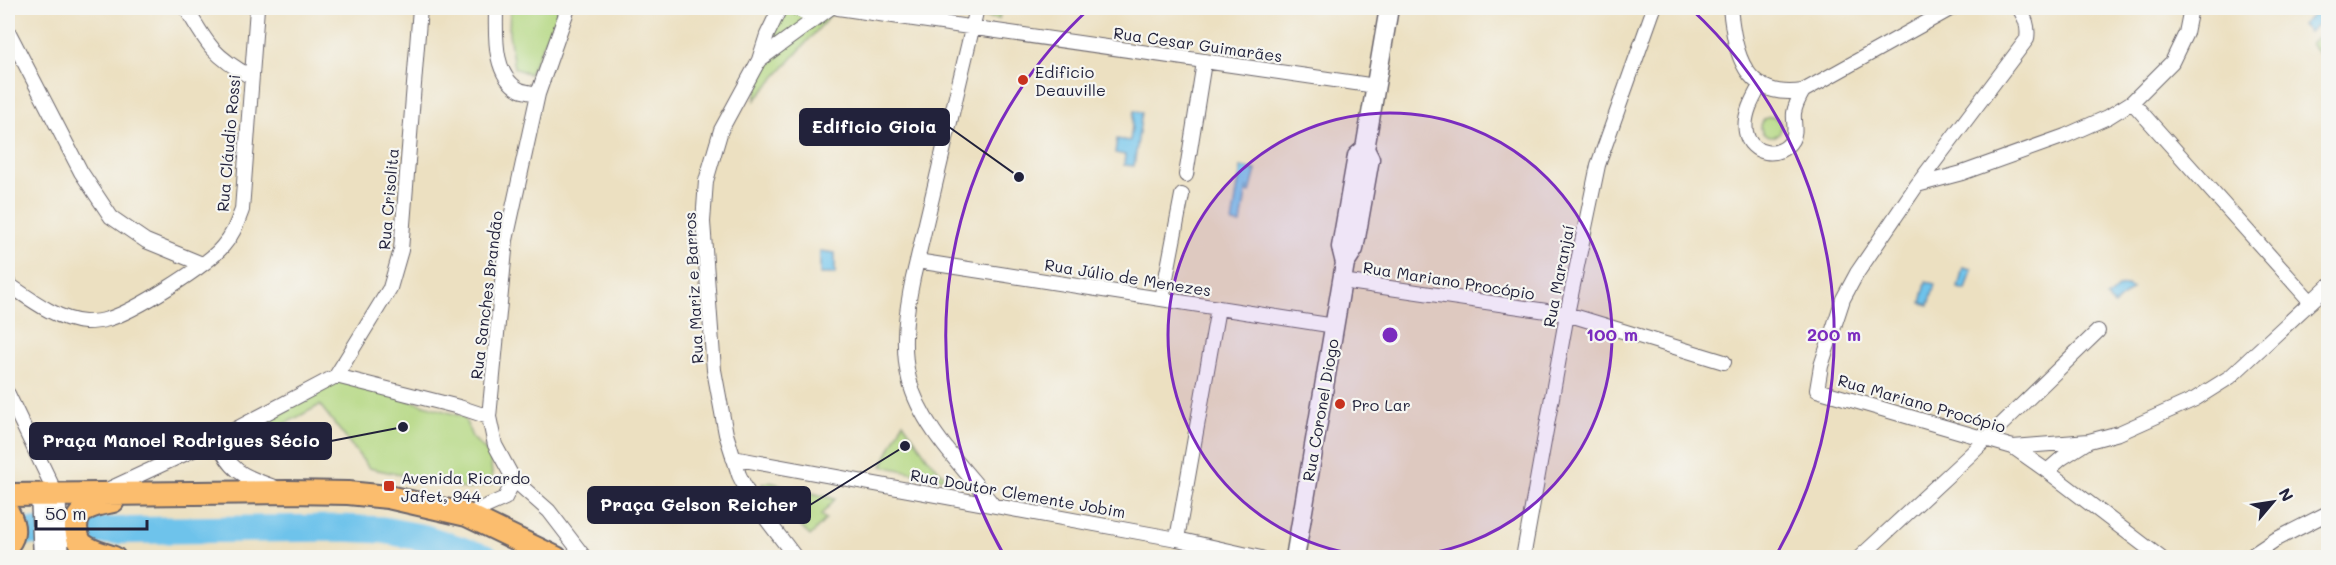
<svg xmlns="http://www.w3.org/2000/svg" width="2336" height="565" font-family="Mali,sans-serif">
<style>
.green{fill:#b3d780;stroke:#6a7c5e;stroke-width:1.5}
.water{fill:#6ec3eb;stroke:#487293;stroke-width:1.5}
.lines{fill:none;stroke-linecap:round;stroke-linejoin:round}
.river{stroke:#6ec3eb;stroke-width:27}
.minor-casing{stroke:#69646a;stroke-width:16}
.tertiary-casing{stroke:#69646a;stroke-width:21}
.primary-casing{stroke:#69646a;stroke-width:26}
.minor{stroke:#fff;stroke-width:14}
.tertiary{stroke:#fff;stroke-width:18}
.primary{stroke:#fbbd6e;stroke-width:22}
.ring{fill:none;stroke:#7b2cbf;stroke-width:3}
.poi-dot{fill:#c8321e;stroke:#f6f6f2;stroke-width:2}
.labels{text-anchor:middle;dominant-baseline:central;stroke-width:4.5;stroke-linejoin:round;paint-order:stroke}
.street-label{font-size:16px;fill:#22223b;stroke:#f6f6f2}
.poi-label{font-size:16px;fill:#22223b;stroke:#f6f6f2;text-anchor:start}
.centre{fill:#7b2cbf;stroke:#f6f6f2;stroke-width:3}
.ring-label{font-size:18px;text-anchor:middle;font-weight:bold;fill:#7b2cbf;stroke:#f6f6f2;stroke-width:4.5;stroke-linejoin:round;paint-order:stroke}
.leader{fill:none;stroke:#22223b;stroke-width:2}
.callout-dot{fill:#22223b;stroke:#f6f6f2;stroke-width:2}
.callout{fill:#22223b;stroke:#22223b;stroke-width:2}
.callout-label{font-size:18px;text-anchor:middle;font-weight:bold;fill:#fff}
</style>
<rect width="100%" height="100%" fill="#f6f6f2"/>
<filter id="ink" filterUnits="userSpaceOnUse"><feTurbulence type="fractalNoise" baseFrequency=".0167" numOctaves="2"/><feDisplacementMap in="SourceGraphic" scale="12" xChannelSelector="R" yChannelSelector="G"/><feConvolveMatrix kernelMatrix="1 2 1 2 8 2 1 2 1" color-interpolation-filters="sRGB"/></filter>
<filter id="wash" filterUnits="userSpaceOnUse"><feTurbulence type="fractalNoise" baseFrequency=".008" numOctaves="4" result="noise"/><feDisplacementMap in="SourceGraphic" scale="24" xChannelSelector="R" yChannelSelector="G"/><feGaussianBlur stdDeviation="1.35" result="paint"/><feColorMatrix in="noise" values="0 0 0 0 0 0 0 0 0 0 0 0 0 0 0 0 0 1.4 0 .05"/><feComposite in="paint" operator="in"/></filter>
<g filter="url(#wash)">
<rect width="100%" height="100%" fill="#ece0c1"/>
<!-- green -->
<path class="green" d="M510 8H561L529 74 514 68 509 33Z
M771 8H837L755 100Z
M909 8H1001L999 19Z
M2328 27V64L2310 44Z
M1761 127a10 10 0 1 1 20 0a10 10 0 1 1-20 0Z
M336 378 464 417 472 437 490 455 493 484 467 489 369 468 320 405 256 439 236 458 227 444Z
M903 422 927 457 948 480 882 466Z
M769 482 835 499 821 515 826 519 810 536 765 491 762 484Z"/>
<!-- water -->
<path class="water" d="M2321 8H2328V15L2309 32 2302 25Z
M1134 111 1142 112 1134 166 1124 165 1125 155 1115 153 1117 139 1130 141Z
M1241 167 1256 170 1250 193 1247 192V187L1241 224 1232 223Z
M820 251 835 253V274H820Z
M1963 267 1972 269 1966 290 1958 288Z
M1926 282 1935 284 1929 305 1921 303Z
M2126 286 2132 289 2114 305 2107 298 2119 287Z"/>
<g class="lines">
<!-- river -->
<path class="river" d="M8 532 341 528 383 530 425 538 486 558"/>
</g>
</g>
<g filter="url(#ink)">
<g class="lines">
<!-- minor casing -->
<g class="minor-casing">
<path id="minor" d="M186 8C207 44 213 56 251 77
M496 8C496 33 492 75 520 90 525 92 533 93 538 94
M568 8 538 94 506 240 489 417 495 445 514 480 549 511 585 558
M795 8 815 17
M838 8 1376 86
M977 8 913 278C906 312 901 346 909 379 920 426 964 468 993 505
M1730 8C1735 53 1744 100 1803 91L1952 8
M2019 8C2025 18 2029 26 2027 39L1917 185 1857 273 1843 299 1821 366 1817 390 2013 447 2047 471 2161 558
M8 31 81 172 111 217 146 241 202 264
M759 60 767 35 780 8
M1761 84C1753 98 1743 115 1746 132 1750 155 1780 160 1792 140 1797 132 1793 122 1794 113 1795 105 1799 98 1803 91
M2132 102 2311 302
M1186 175 1204 62
M1917 185 1962 173 2065 136 2108 117 2132 102 2172 62 2186 33 2191 8
M917 261 1335 326
M1342 281 1567 314 1724 362
M8 284C30 299 57 320 85 322 91 322 102 321 108 319 133 312 207 266 223 246 233 235 237 223 242 210L257 8
M1162 299 1182 195
M336 376 390 288 401 250 420 8
M8 394 56 494
M217 439C230 472 243 476 274 487
M2013 447 2089 441 2119 433 2195 399 2230 377 2328 286
M733 458 1177 539 1261 558
M2047 471 2062 458 2087 442
M109 489 217 439 336 376 459 407 489 417
M467 515 505 498 514 480
M1177 539 1218 308
M796 558 751 499 739 475 726 434 714 370 703 222 706 181 721 130 759 60 830 8
M1523 558 1567 314 1598 165 1654 8
M1859 558 1970 455 2098 331
M2248 558 2275 540 2328 513"/>
</g>
<!-- tertiary casing -->
<g class="tertiary-casing">
<path id="tertiary" d="M1345 263 1341 247 1357 156 1365 149 1389 8
M40 494 43 558
M56 494 60 558
M1295 558 1345 263 1354 249 1369 164 1370 159 1365 149"/>
</g>
<!-- primary casing -->
<g class="primary-casing">
<path id="primary" d="M8 495 288 492 348 493 388 497 467 515 556 558
M113 501C97 504 76 507 76 528 77 535 78 541 83 545 92 552 104 554 114 558
M8 513C14 524 16 534 8 544"/>
</g>
<!-- minor -->
<use href="#minor" class="minor"/>
<!-- tertiary -->
<use href="#tertiary" class="tertiary"/>
<!-- primary -->
<use href="#primary" class="primary"/>
</g>
</g>
<!-- distance rings -->
<circle cx="1390" cy="335" r="222" fill="#7b2cbf" fill-opacity=".12"/>
<g class="ring">
<circle cx="1390" cy="335" r="222"/>
<path d="M1005 557A444 444 0 0 1 1090 8M1690 8A444 444 0 0 1 1775 557"/>
</g>
<!-- markers -->
<g class="poi-dot">
<circle cx="1023" cy="80" r="6"/>
<circle cx="1340" cy="404" r="6"/>
<rect x="383" y="480" width="12" height="12" rx="3"/>
</g>
<g class="labels">
<!-- street labels -->
<g class="street-label">
<text transform="translate(1198 44) rotate(8)">Rua Cesar Guimarães</text>
<text transform="translate(228 143) rotate(-85)">Rua Cláudio Rossi</text>
<text transform="translate(388 199) rotate(-85)">Rua Crisolita</text>
<text transform="translate(1558 276) rotate(-79)">Rua Maranjaí</text>
<text transform="translate(1128 277) rotate(9)">Rua Júlio de Menezes</text>
<text transform="translate(1449 280) rotate(9)">Rua Mariano Procópio</text>
<text transform="translate(693 288) rotate(-93)">Rua Mariz e Barros</text>
<text transform="translate(486 295) rotate(-83)">Rua Sanches Brandão</text>
<text transform="translate(1922 403) rotate(16)">Rua Mariano Procópio</text>
<text transform="translate(1320 410) rotate(-80)">Rua Coronel Diogo</text>
<text transform="translate(1018 493) rotate(10)">Rua Doutor Clemente Jobim</text>
</g>
<!-- poi labels -->
<g class="poi-label">
<text x="1035" y="71">Edificio<tspan x="1035" dy="18">Deauville</tspan></text>
<text x="1352" y="404">Pro Lar</text>
<text x="401" y="477">Avenida Ricardo<tspan x="401" dy="18">Jafet, 944</tspan></text>
</g>
</g>
<circle cx="1390" cy="335" r="9" class="centre"/>
<g class="ring-label">
<text x="1612" y="341">100 m</text>
<text x="1834" y="341">200 m</text>
</g>
<!-- callouts -->
<path class="leader" d="M1019 177L949 127M403 427L331 441M905 446L810 505"/>
<g class="callout-dot">
<circle cx="1019" cy="177" r="6"/>
<circle cx="403" cy="427" r="6"/>
<circle cx="905" cy="446" r="6"/>
</g>
<g class="callout">
<rect x="800" y="109" width="149" height="36" rx="6"/>
<rect x="30" y="423" width="301" height="36" rx="6"/>
<rect x="588" y="487" width="222" height="36" rx="6"/>
</g>
<g class="callout-label">
<text x="874" y="133">Edificio Gioia</text>
<text x="181" y="447">Praça Manoel Rodrigues Sécio</text>
<text x="699" y="511">Praça Gelson Reicher</text>
</g>
<!-- margin -->
<rect width="2336" height="565" fill="none" stroke="#f6f6f2" stroke-width="30"/>
<!-- north arrow -->
<g transform="translate(2273 502) rotate(61)" stroke="#f6f6f2" stroke-width="4.5" paint-order="stroke">
<path d="M0-4.5L10 22L0 15L-10 22Z" fill="#22223b"/>
<text y="-9" font-size="16" font-weight="bold" text-anchor="middle" fill="#22223b">N</text>
</g>
<!-- scale -->
<path d="M36 520v9h111v-9" fill="none" stroke="#22223b" stroke-width="3"/>
<text x="45" y="520" font-size="18" fill="#22223b" stroke="#f6f6f2" stroke-width="4.5" paint-order="stroke">50 m</text>
</svg>
